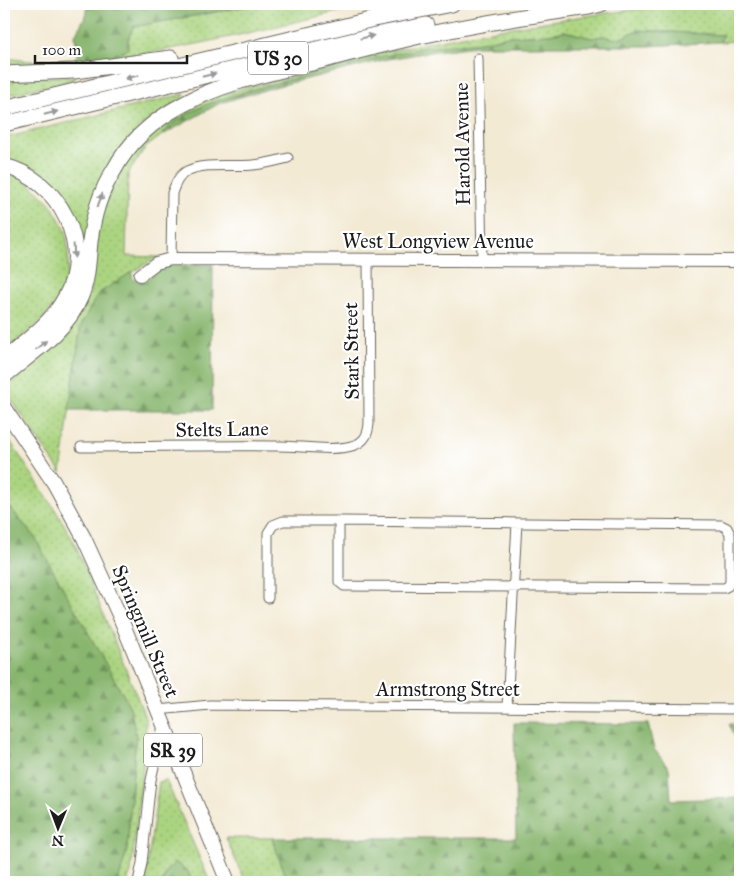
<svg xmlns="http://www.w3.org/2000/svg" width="744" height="886" font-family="'IM FELL Great Primer',serif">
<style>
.grass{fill:url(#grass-dots);stroke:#64784e}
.forest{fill:url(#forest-firs);stroke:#526945}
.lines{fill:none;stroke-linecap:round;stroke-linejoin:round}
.street-casing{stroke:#67645c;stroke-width:11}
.secondary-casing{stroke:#67645c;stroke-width:14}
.primary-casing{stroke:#67645c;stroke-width:16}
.highway-casing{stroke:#67645c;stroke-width:17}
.street{stroke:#fff;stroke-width:9}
.secondary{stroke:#fff;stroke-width:12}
.primary{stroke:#fff;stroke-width:14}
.highway{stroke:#fff;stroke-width:15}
.oneway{fill:#999}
.labels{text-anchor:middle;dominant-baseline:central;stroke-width:4.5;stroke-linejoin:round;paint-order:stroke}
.shield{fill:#fff;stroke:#606060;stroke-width:1}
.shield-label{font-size:19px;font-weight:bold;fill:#1c1c1c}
.street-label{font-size:20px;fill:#1c1c1c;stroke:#fff}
</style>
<defs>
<pattern id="grass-dots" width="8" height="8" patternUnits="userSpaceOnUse" patternTransform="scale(1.25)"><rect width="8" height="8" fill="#abd480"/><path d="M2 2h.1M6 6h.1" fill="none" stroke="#93b56e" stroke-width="1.8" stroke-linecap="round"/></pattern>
<pattern id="forest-firs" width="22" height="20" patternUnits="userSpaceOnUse" patternTransform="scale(1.25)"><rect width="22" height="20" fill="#88b66e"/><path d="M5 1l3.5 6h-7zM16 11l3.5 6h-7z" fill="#6e935a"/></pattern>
</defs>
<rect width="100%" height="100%" fill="#fff"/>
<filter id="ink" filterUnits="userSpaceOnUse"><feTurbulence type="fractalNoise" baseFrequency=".02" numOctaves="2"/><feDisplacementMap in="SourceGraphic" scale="10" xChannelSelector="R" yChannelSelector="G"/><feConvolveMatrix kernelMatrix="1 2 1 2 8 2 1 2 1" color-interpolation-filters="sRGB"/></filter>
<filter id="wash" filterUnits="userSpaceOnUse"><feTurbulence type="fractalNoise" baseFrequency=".0096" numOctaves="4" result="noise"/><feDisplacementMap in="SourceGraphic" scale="20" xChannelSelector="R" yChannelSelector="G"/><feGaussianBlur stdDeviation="1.12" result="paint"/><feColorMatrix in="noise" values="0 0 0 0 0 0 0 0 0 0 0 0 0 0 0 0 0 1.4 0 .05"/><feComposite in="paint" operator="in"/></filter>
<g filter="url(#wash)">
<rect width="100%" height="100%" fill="#f3ead4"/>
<!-- grass -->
<path class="grass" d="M259 4H370C281 25 191 49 99 60L123 52 133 27Z
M687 4H740V41L720 42 723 35 637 30 626 36 616 39 603 36 592 38 564 31 551 34 509 36 481 42 422 48 317 72 239 93 203 106 172 124 161 136 145 148 128 174 126 256 160 257 149 262 99 293 81 324 61 473 4 389C30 365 67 340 84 308 96 285 92 256 98 230 108 182 135 141 176 115 194 104 216 97 236 90 285 78 334 64 383 52 483 30 585 14 687 4Z
M4 57C27 63 50 61 74 59L75 63 4 68Z
M74 76 75 79 4 96V79Z
M184 94 185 96 140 127 84 248 81 247C74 205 48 169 4 160V138Z
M4 172 23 178 50 203 66 231 68 249V269L64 287 56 304 39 323 4 351Z
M6 435 58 514 74 542 146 719 145 748 131 872 127 882H118L127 850 136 734 35 538 4 500V449Z
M166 780 210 882H192L188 871 167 870 162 882H145L159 782Z
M226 838H272L288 882H245Z"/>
<!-- forest -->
<path class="forest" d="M87 4H259L133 27 128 39V49C112 59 92 61 75 63L74 59 77 56 75 35 87 13Z
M637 30 723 35 720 42 648 46H477L436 51 388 59 278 86 220 103 161 136 172 124 187 114 203 106 222 99 317 72 384 56 422 48 481 42 509 36 551 34 564 31 592 38 603 36 616 39 626 36Z
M172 265H213L212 410H69L81 324 99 293 133 271 132 278 139 282C152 278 156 268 172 265Z
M4 500 35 538 130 707 136 734 127 850 118 882H4Z
M514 723 648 724 654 749 669 768 671 800 739 798 740 787V882H288L272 838H516Z
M729 724H740V749Z
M175 862 188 871 192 882H162L167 870Z"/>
</g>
<g filter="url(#ink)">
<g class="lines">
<!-- street casing -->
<g class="street-casing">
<path id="street" d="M478 58 482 260
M171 259 172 193C175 185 178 176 187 171 204 162 234 167 253 165 265 164 276 161 288 158
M81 447C147 447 213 445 279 446 301 446 335 452 355 445 365 441 368 434 369 424L368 259
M268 598V533L273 525 283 521H339L721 525 727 528 730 534V582L728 586 724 588 344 586 339 582V521
M507 707 517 523
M157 710 210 705 740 709
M138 882 142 863 151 780 163 726"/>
</g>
<!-- secondary casing -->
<g class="secondary-casing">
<path id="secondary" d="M140 275 156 263 171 259 740 261"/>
</g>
<!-- primary casing -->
<g class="primary-casing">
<path id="primary" d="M4 408 54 483 84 538 120 617 228 882"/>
</g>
<!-- highway casing -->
<g class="highway-casing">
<path id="highway" d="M4 74 74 71 171 58
M4 108 374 19 452 4
M4 124 375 35 426 25
M4 166C59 179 94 246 65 298 51 324 26 341 4 360
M4 376C31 353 66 332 80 298 88 280 88 261 90 242 93 216 100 192 114 170 129 142 154 120 182 105 223 82 271 73 316 62 351 53 385 44 420 36 476 24 532 15 589 7L601 4"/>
</g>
<!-- street -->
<use href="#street" class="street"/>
<!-- secondary -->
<use href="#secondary" class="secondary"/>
<!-- primary -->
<use href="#primary" class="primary"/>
<!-- highway -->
<use href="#highway" class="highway"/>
</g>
<!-- one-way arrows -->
<defs><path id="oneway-solid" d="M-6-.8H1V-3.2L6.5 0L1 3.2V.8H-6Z" transform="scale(1.25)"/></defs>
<g class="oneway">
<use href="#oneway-solid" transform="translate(367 37) rotate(-13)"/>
<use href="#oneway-solid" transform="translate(209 75) rotate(-14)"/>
<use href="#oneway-solid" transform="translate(132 77) rotate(166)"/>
<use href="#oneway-solid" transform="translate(51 113) rotate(-14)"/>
<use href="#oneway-solid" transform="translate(100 200) rotate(-70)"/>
<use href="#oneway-solid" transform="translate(74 251) rotate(87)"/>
<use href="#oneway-solid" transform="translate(41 345) rotate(-39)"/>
</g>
</g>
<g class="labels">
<!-- shield labels -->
<g class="shield">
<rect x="248" y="41.5" width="60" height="33" rx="4"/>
<rect x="144" y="733.5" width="58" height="33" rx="4"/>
</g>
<g class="shield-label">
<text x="278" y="58">US 30</text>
<text x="173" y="750">SR 39</text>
</g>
<!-- street labels -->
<g class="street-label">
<text transform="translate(462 144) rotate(-91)">Harold Avenue</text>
<text x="438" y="241">West Longview Avenue</text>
<text transform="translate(351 351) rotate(-91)">Stark Street</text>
<text transform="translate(222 429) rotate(-1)">Stelts Lane</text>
<text transform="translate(146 631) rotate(67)">Springmill Street</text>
<text x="448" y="689">Armstrong Street</text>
</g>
</g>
<!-- margin -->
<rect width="744" height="886" fill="none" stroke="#fff" stroke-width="20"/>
<!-- north arrow -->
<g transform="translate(58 828) rotate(181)" stroke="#ffffff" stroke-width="4" paint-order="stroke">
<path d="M0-4L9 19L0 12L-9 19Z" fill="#1c1c1c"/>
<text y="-8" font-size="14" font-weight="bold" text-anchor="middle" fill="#1c1c1c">N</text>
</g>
<!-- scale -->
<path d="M35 55v8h152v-8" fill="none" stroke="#1c1c1c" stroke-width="2.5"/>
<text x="42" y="55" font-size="15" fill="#1c1c1c" stroke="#ffffff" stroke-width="4" paint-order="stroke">100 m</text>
</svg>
